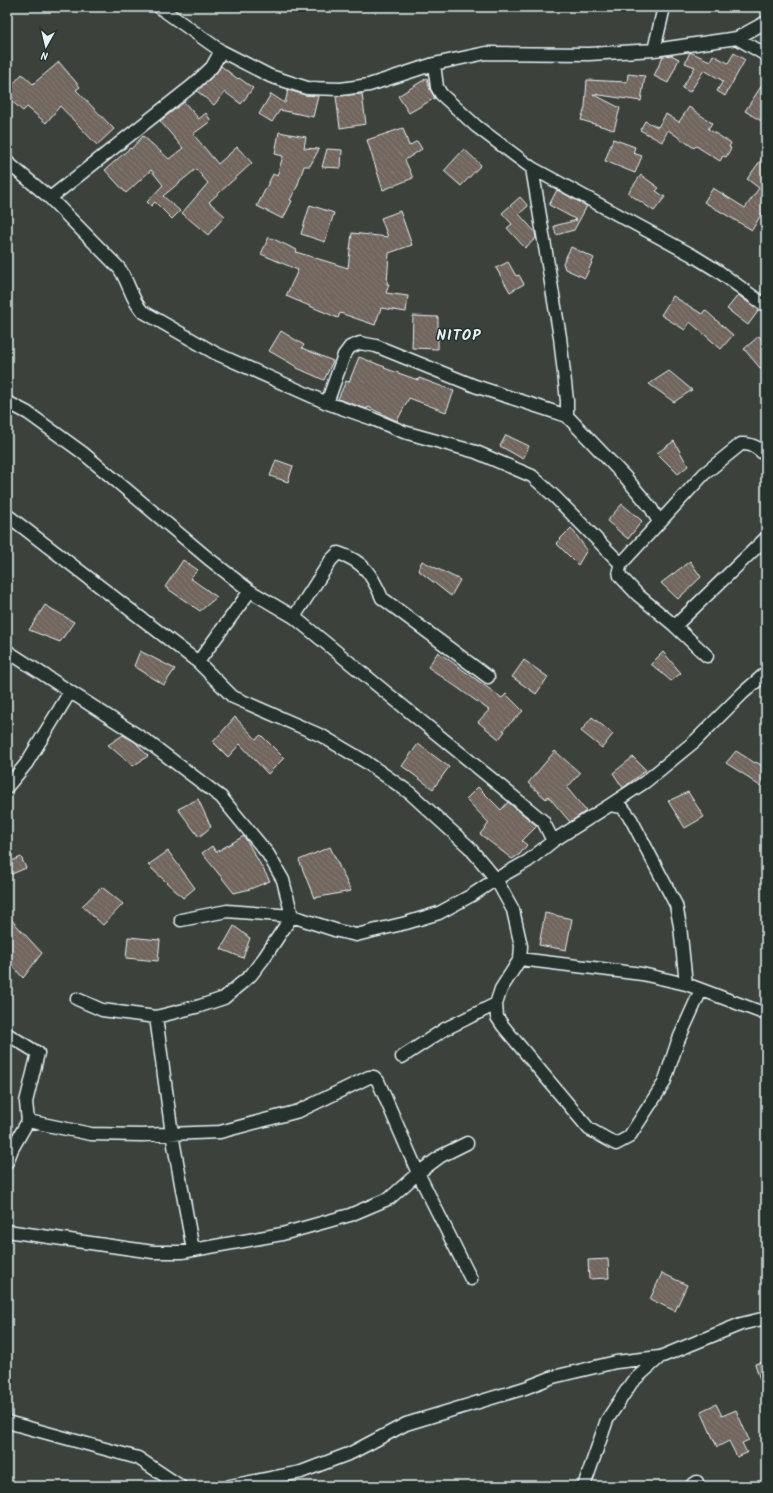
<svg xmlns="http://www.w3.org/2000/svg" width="773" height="1493" font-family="Kalam,sans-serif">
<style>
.building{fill:url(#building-back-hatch);stroke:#e8f1f8}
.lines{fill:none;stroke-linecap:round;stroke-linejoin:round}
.minor-casing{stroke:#e8f1f8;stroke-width:15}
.minor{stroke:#26332d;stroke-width:12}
.labels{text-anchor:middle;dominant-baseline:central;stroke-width:3;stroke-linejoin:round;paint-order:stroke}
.district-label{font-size:15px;font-weight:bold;letter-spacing:1px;fill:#e8f1f8;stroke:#26332d}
</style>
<defs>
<pattern id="building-back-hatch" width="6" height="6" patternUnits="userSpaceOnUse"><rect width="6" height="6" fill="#71655d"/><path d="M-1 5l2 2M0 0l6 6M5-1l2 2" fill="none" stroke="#857c75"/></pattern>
</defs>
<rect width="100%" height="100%" fill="#3c423b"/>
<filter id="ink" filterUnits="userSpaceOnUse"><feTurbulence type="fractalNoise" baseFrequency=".025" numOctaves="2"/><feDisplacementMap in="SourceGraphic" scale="8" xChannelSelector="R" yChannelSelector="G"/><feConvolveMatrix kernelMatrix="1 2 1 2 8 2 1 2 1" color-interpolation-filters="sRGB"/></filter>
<g filter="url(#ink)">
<!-- building -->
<path class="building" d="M690 52 710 61 713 55 728 63 734 53 745 60 725 96 717 91 723 81 704 70 690 92 682 88 695 67 685 63Z
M671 55 679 59 668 83 654 76 663 56Z
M59 62 80 87 76 90 114 129 97 145 60 106 46 123 27 107 23 111 7 97V91L22 74 33 84Z
M221 66 238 79 239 78 253 88 241 104 225 92 214 105 197 91 217 72Z
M628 74 645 76 641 101 593 94 620 108 614 130 581 120 585 107 587 80 627 82Z
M427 78 430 90 435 98 409 113 398 96Z
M766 79V124L745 111Z
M288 90 305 95 318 96 313 117 280 110 272 122 259 114 271 94 285 103Z
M362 94 366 124 340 128 336 96Z
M184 102 199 119 206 113 211 121 193 134 218 164 237 147 252 163 209 202 225 216 208 235 182 213 208 183 196 169 163 196 180 211 172 219 155 202 151 206 147 202 163 185 151 170 126 193 105 170 130 148 131 149 143 136 169 159 183 148 160 121Z
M689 107 712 123 708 129 731 143 729 147 731 148 726 157 723 156 720 161 696 146 694 148 668 130 662 142 640 130 645 121 658 127 666 114 679 122Z
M403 128 409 146 417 141 422 149 405 160 413 178 383 190 367 140Z
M279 132 306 137 304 148 319 149 310 166H304L297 187 290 200 292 201 283 219 257 206 273 174 277 176 283 156 275 154Z
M613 139 635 147 633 153 642 156 635 173 605 161Z
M327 149 342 150 341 168 322 167Z
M464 149 481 165 461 186 444 171Z
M766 153V216L762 213 752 230 704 202 713 188 745 208 759 188 747 179Z
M641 175 659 188 656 191 665 197 654 211 628 193Z
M557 190 587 206 574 230 556 235 554 226 577 220 549 205Z
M520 197 528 206 519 214 535 232 536 238 525 248 507 228 512 224 502 213Z
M310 205 334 213 325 242 301 234Z
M400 211 412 245 389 253 387 284H389L386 293 408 296 406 312 381 308 375 325 340 313 338 318 286 296 298 270 261 254 269 237 297 250 296 252 348 268 352 233 388 237 381 218Z
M571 247 594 258 585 278 565 269 563 263Z
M508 262 516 276 519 275 524 284 510 292 496 268Z
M738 295 759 310 748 325 727 309Z
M673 296 702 314 705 310 733 335 721 349 690 322 685 330 661 315Z
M413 316 438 317V349L412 348Z
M281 331 304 345 302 348 333 361 324 380 297 368V367L269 351Z
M759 336 766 344V375L744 349Z
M359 357 385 367 384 368 418 380 419 378 454 391 446 412 409 398 397 421 368 407 367 409 338 399 346 381 349 382Z
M669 371 692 390 674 402 649 384Z
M506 435 529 446 523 459 500 446Z
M674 441 688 466 678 474 657 453Z
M276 460 293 466 288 482 270 476Z
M622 504 642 521 628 539 607 521Z
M571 528 587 550 578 565 556 543Z
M183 560 198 570 190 578 217 597 200 611 165 587Z
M422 561 460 580 451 596 418 570Z
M690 561 701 577 678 599 661 583Z
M45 605 74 622 60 642 29 630Z
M140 651 175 669 164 685 134 666Z
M438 652 502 698 506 694 523 711 503 730 505 731 499 739 478 722 489 710 428 667Z
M663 652 681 673 671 681 651 664Z
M524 660 548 677 536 694 512 677Z
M235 717 256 739 261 735 284 758 268 774 240 744 228 757 213 742Z
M592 717 613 734 602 748 581 731Z
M123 735 135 742 148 756 133 766 108 745Z
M418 744 449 767 433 789 402 766Z
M555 751 580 773 567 788 586 811 570 822 548 796 546 799 528 783Z
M736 751 755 763 756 762 766 768V776L760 786 748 778V777L726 763Z
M633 757 646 770 623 788 613 773Z
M478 787 501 810 508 802 537 826 522 841 527 845 520 854 512 859 480 834 489 823 466 799Z
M688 792 704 817 685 828 668 801Z
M198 799 211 827 199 837 178 809Z
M244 836 270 881 250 889 234 893 202 853 212 846 216 852Z
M330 847 351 891 314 898 299 860Z
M168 851 195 888 183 898 148 865Z
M21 857 26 868 7 876V863Z
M102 887 123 904 103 925 82 906Z
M545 913 572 919 566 950 539 945Z
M7 915 42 953 23 978 7 959Z
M234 926 250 938 243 958 221 949Z
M128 937 160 940 158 961 126 958Z
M608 1259 609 1278 589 1279 588 1260Z
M662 1273 687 1285 675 1311 650 1299Z
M766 1361V1392H764L755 1364Z
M716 1404 722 1416 736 1410 749 1440 742 1443 747 1453 737 1457 729 1441 717 1447 701 1411Z"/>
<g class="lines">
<!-- minor casing -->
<g class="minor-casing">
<path id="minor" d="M159 7 221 51 270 76 307 88 341 89 369 85 434 64 486 53 589 54 654 50 737 38 766 55
M737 38 766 22
M654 50 664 7
M434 64 437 87 441 94 476 126 532 168 692 255 718 271 766 306
M7 162 50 198 119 268C129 282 131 299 142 311L215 353 327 403 373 419 404 432 476 452 532 476 555 497 621 564
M532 168 560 337 567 401V416
M50 198 192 86 212 67 221 51
M7 402 28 413 83 453 209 559 250 591 294 617 543 821 553 841 528 861 496 879 472 895 439 913 406 923 356 935 338 931 292 916 227 911 181 920
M327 403 344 355 350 347 360 343 376 346 475 386 567 416 626 478 651 508 659 522
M7 515 198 662 233 697 322 736 366 762 410 793 469 847 496 879 513 910 521 946 520 959 501 989 496 1004 497 1017 503 1026 589 1129 616 1144 629 1137 664 1083 678 1041 701 990
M294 617 331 560 338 553C364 561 372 575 382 598L488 677
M675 626 638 595 620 576 619 570 621 564 704 474 741 444C752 443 758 448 766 456
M7 651 148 742 221 797 268 854 283 880 292 916 264 958 251 975 224 998 200 1006 156 1017 102 1010 77 999
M707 656 675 626 766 538
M198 662 250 591
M7 787 26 764 70 692
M610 805 645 782 695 741 743 693 766 673
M553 841 610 805 622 807 631 819 676 905 680 926 686 984
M520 959 642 974 686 984 766 1014
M156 1017 172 1134 193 1250
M7 1034 38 1053 26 1102 28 1121 12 1149 7 1162
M402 1057 445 1029 496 1004
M28 1121 91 1134 141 1135 220 1132 299 1111 369 1077H374L378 1081 418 1173 471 1279
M7 1231 153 1252H182L282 1234 350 1215 390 1198 418 1173 441 1156 467 1143
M7 1422 138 1458 180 1486
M230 1486 301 1472 351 1453 406 1424 525 1388 553 1377 616 1362 660 1357 741 1324 766 1318
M584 1486 607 1420 632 1382 660 1357
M691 1486 697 1482"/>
</g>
<!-- minor -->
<use href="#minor" class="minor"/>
</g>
</g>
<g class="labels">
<!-- district labels -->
<g class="district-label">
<text x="459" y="336">NITOP</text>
</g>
</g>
<!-- margin -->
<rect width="773" height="1493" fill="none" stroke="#26332d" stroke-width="24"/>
<rect x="12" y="12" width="749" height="1469" fill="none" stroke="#e8f1f8" stroke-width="1.5" filter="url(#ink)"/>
<!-- north arrow -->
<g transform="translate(46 46) rotate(188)" stroke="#26332d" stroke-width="3" paint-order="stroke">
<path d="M0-3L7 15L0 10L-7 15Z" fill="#e8f1f8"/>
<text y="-6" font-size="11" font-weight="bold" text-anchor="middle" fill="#e8f1f8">N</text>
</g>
</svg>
